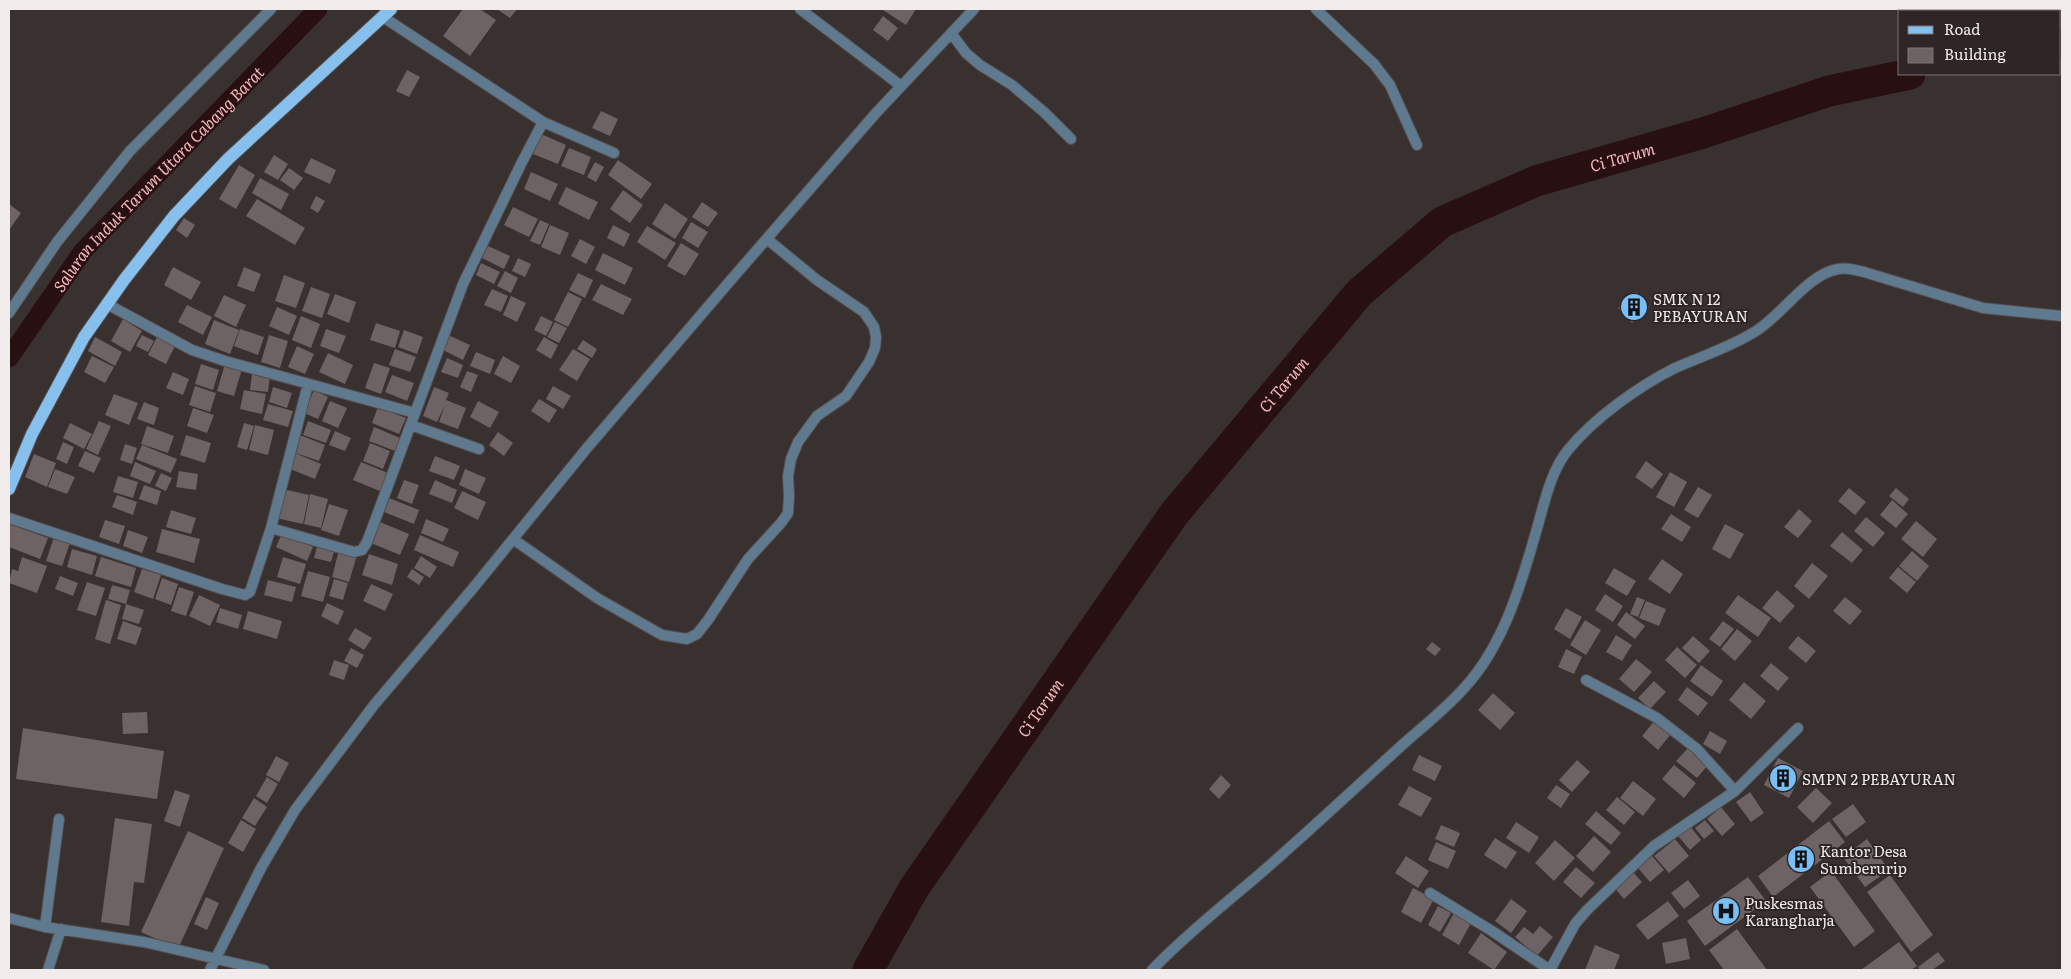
<svg xmlns="http://www.w3.org/2000/svg" width="2071" height="979" font-family="Literata,serif">
<style>
.lines{fill:none;stroke-linecap:round;stroke-linejoin:round}
.canal{stroke:#280f11;stroke-width:19}
.river{stroke:#280f11;stroke-width:31}
.building{fill:#6d6364}
.minor-casing{stroke:#564e4e;stroke-width:12}
.primary-casing{stroke:#564e4e;stroke-width:14}
.minor{stroke:#5f798f;stroke-width:10}
.primary{stroke:#87c0ed;stroke-width:12}
.labels{text-anchor:middle;dominant-baseline:central;stroke-width:4;stroke-linejoin:round;paint-order:stroke}
.poi-label{font-size:15px;fill:#f1ebec;stroke:#2e2626;text-anchor:start}
.water-label{font-size:16px;font-style:italic;fill:#f7b9bd;stroke:#2e2626}
</style>
<rect width="100%" height="100%" fill="#393030"/>
<g class="lines">
<!-- canal -->
<path class="canal" id="s1" d="M9 358 83 251 318 9"/>
<!-- river -->
<g class="river">
<path d="M2060 43H2062"/>
<path id="s2" d="M868 970 914 888 1174 514 1359 293 1442 222 1536 181 1703 133 1829 91 1910 74"/>
</g>
</g>
<!-- building -->
<path class="building" d="M463 9H480L496 20 470 56 443 36Z
M497 9H517L510 18Z
M884 9H916L906 25 883 10Z
M883 16 898 28 888 41 873 30Z
M407 70 420 77 409 97 396 91Z
M601 111 618 119 610 136 592 128Z
M541 134 566 145 558 164 533 154Z
M569 148 591 157 584 175 561 166Z
M274 155 288 164 278 180 264 172Z
M311 158 336 170 330 184 304 172Z
M618 160 652 184 641 199 608 175Z
M595 162 604 167 596 182 587 177Z
M239 165 255 175 236 209 219 199Z
M289 168 303 178 294 190 280 180Z
M531 172 558 184 550 201 524 189Z
M260 178 289 194 281 210 252 193Z
M566 187 598 202 589 220 558 204Z
M623 190 643 205 630 223 610 209Z
M316 196 325 201 318 213 310 208Z
M257 199 305 228 295 245 246 216Z
M702 202 718 213 708 227 692 217Z
M665 203 688 219 675 239 652 224Z
M9 204 21 213 9 230Z
M513 207 538 219 529 237 504 225Z
M184 218 195 225 187 238 176 230Z
M540 220 549 224 540 245 530 241Z
M691 222 708 232 698 248 682 238Z
M550 225 569 233 560 255 541 247Z
M613 225 630 234 624 247 607 238Z
M647 226 676 243 665 260 637 242Z
M580 239 595 247 586 264 571 256Z
M681 243 699 254 685 276 667 266Z
M488 246 510 256 504 269 482 258Z
M603 253 633 268 625 285 595 270Z
M518 258 531 264 525 277 512 271Z
M481 263 500 272 494 284 476 275Z
M173 267 201 282 191 300 164 285Z
M244 267 261 274 254 292 237 286Z
M505 271 518 278 511 293 497 286Z
M578 273 593 280 585 298 569 290Z
M284 275 305 283 296 308 275 301Z
M601 284 632 299 623 315 592 300Z
M311 287 330 294 322 318 302 311Z
M492 289 508 296 501 312 484 305Z
M568 292 582 299 568 327 554 320Z
M1636 292 1649 307 1632 323 1618 308Z
M335 294 356 302 349 323 327 314Z
M224 295 246 305 236 327 214 316Z
M511 296 526 303 517 322 503 315Z
M187 305 212 317 203 335 178 322Z
M277 307 297 316 289 335 269 326Z
M301 316 320 324 311 348 292 340Z
M541 316 553 322 546 336 534 330Z
M123 319 142 331 130 352 111 341Z
M214 320 239 330 230 354 205 344Z
M555 322 567 328 559 343 547 337Z
M376 323 400 331 395 348 370 340Z
M240 329 264 337 258 355 234 346Z
M326 329 346 336 339 353 320 346Z
M404 330 423 337 417 354 398 347Z
M142 335 154 341 148 352 136 346Z
M269 335 288 341 280 368 261 362Z
M448 335 470 345 463 360 441 349Z
M95 337 122 352 115 366 88 351Z
M157 337 175 346 166 364 148 355Z
M544 337 558 345 551 359 536 350Z
M583 340 597 349 592 358 577 349Z
M297 346 314 354 305 374 288 367Z
M395 349 416 357 410 372 389 365Z
M573 349 590 359 577 381 559 370Z
M476 352 495 360 490 374 470 366Z
M328 353 353 365 345 384 319 372Z
M92 356 114 367 105 383 84 372Z
M503 356 520 366 511 383 494 374Z
M447 358 463 365 458 378 441 372Z
M374 363 390 368 381 394 365 388Z
M201 364 219 370 213 390 195 384Z
M225 364 242 369 234 396 217 391Z
M467 371 478 375 471 392 460 387Z
M173 372 189 379 183 395 166 388Z
M252 373 270 375 268 392 250 390Z
M392 375 414 383 407 401 385 392Z
M195 386 216 393 210 412 189 405Z
M553 386 571 396 563 409 546 399Z
M273 387 292 393 287 408 269 402Z
M434 387 449 393 446 400 466 408 458 429 439 422 445 405 437 422 423 416Z
M244 390 266 394 262 414 240 409Z
M314 390 328 397 318 419 304 413Z
M114 394 138 403 129 425 105 415Z
M539 399 557 410 549 423 531 411Z
M330 401 347 408 338 428 322 421Z
M478 401 499 412 490 428 470 417Z
M144 402 159 408 154 425 137 419Z
M268 404 293 411 288 427 263 420Z
M378 407 406 418 399 434 372 423Z
M193 408 214 415 207 433 187 426Z
M99 421 111 426 98 455 86 449Z
M308 421 331 430 326 443 303 435Z
M70 423 92 434 84 449 63 438Z
M244 423 254 426 247 450 237 447Z
M255 425 274 430 268 455 249 450Z
M147 426 174 436 168 453 141 444Z
M374 427 400 438 395 451 369 441Z
M335 431 351 438 345 451 329 445Z
M498 432 513 443 504 456 489 445Z
M186 435 211 443 205 463 180 455Z
M300 435 325 445 319 461 293 452Z
M63 442 74 447 67 464 56 459Z
M370 443 390 451 383 469 363 461Z
M125 444 137 448 132 464 120 460Z
M142 445 177 459 171 473 136 459Z
M85 451 101 458 94 473 78 466Z
M295 453 321 464 315 479 290 469Z
M34 454 56 463 47 487 25 477Z
M435 456 460 466 454 480 429 471Z
M1646 461 1663 474 1652 489 1635 477Z
M135 462 156 471 150 484 130 476Z
M361 462 388 473 380 491 353 480Z
M55 469 75 477 67 494 48 487Z
M465 469 486 478 479 494 459 485Z
M179 471 198 474 196 490 176 487Z
M1670 472 1687 482 1674 507 1656 497Z
M161 473 172 478 166 491 155 486Z
M118 476 138 482 133 498 113 492Z
M404 480 419 485 412 504 397 498Z
M435 480 457 490 452 503 429 494Z
M144 485 161 491 157 505 139 499Z
M1698 487 1712 495 1698 518 1684 510Z
M1849 488 1866 502 1855 515 1838 501Z
M1896 488 1909 499 1903 507 1889 496Z
M283 489 309 495 303 524 276 518Z
M462 491 486 502 478 520 454 508Z
M310 494 328 499 321 528 304 524Z
M117 495 137 502 133 515 112 507Z
M389 498 419 510 414 524 384 512Z
M1892 500 1908 514 1896 528 1880 515Z
M329 504 348 510 339 536 321 530Z
M1799 509 1812 521 1798 538 1784 527Z
M171 510 196 518 191 534 166 527Z
M1671 514 1691 527 1682 542 1661 529Z
M1866 517 1885 533 1873 547 1854 531Z
M426 519 449 529 443 542 421 533Z
M105 520 125 526 119 544 99 537Z
M1916 521 1937 539 1923 557 1901 539Z
M380 522 409 534 400 555 371 543Z
M9 524 48 538 40 559 9 547Z
M1725 524 1744 534 1730 559 1712 549Z
M162 529 200 539 194 563 156 552Z
M128 530 148 537 142 553 123 546Z
M1842 532 1863 550 1852 563 1830 546Z
M282 533 313 547 307 561 276 547Z
M420 535 459 552 453 567 414 550Z
M54 537 70 543 62 566 46 561Z
M318 543 335 548 331 562 314 558Z
M72 549 97 556 92 575 67 567Z
M339 550 357 555 349 582 332 577Z
M1912 551 1929 566 1917 581 1899 566Z
M369 554 398 564 392 585 362 575Z
M421 556 437 567 430 578 414 568Z
M22 557 47 566 37 593 9 583 12 569 18 571Z
M101 557 136 568 131 587 95 576Z
M283 557 306 564 300 584 277 577Z
M1662 559 1683 574 1670 594 1648 579Z
M1812 563 1828 576 1809 599 1794 586Z
M1898 567 1916 582 1907 593 1889 578Z
M1614 568 1636 581 1627 596 1605 583Z
M142 569 161 575 153 599 134 592Z
M412 569 424 577 419 585 407 577Z
M308 571 330 577 323 602 301 596Z
M60 576 78 583 73 596 55 589Z
M162 578 178 584 171 605 155 599Z
M334 579 348 583 343 600 329 596Z
M268 580 296 587 292 602 264 595Z
M87 582 105 588 96 616 77 610Z
M371 584 393 594 385 611 363 601Z
M112 585 130 590 126 604 108 599Z
M179 587 194 592 186 616 171 611Z
M1777 590 1795 606 1780 623 1762 608Z
M1605 594 1623 606 1613 622 1595 610Z
M199 595 220 605 210 626 189 616Z
M1738 595 1771 618 1758 637 1725 613Z
M1637 597 1645 600 1638 617 1630 614Z
M1845 597 1862 611 1850 625 1833 611Z
M106 600 121 605 110 644 95 639Z
M1646 601 1666 609 1659 626 1639 618Z
M327 603 344 611 338 625 321 616Z
M126 604 144 610 139 624 122 619Z
M220 608 242 615 238 629 216 622Z
M1566 608 1582 617 1570 639 1554 629Z
M248 611 282 621 277 639 243 629Z
M1626 612 1645 626 1635 639 1617 625Z
M1585 620 1601 630 1586 655 1570 645Z
M123 621 142 628 136 645 117 639Z
M1723 621 1734 629 1720 647 1709 639Z
M355 628 372 638 364 650 348 640Z
M1737 629 1752 641 1735 661 1721 649Z
M1616 635 1632 645 1622 661 1606 652Z
M1693 636 1710 651 1699 663 1682 648Z
M1798 636 1816 651 1806 663 1788 648Z
M1432 642 1441 649 1435 656 1426 649Z
M1677 647 1697 665 1685 678 1665 660Z
M351 648 364 655 357 668 344 661Z
M1566 649 1582 657 1574 674 1558 667Z
M1636 659 1652 672 1634 692 1619 679Z
M334 660 349 665 344 680 329 675Z
M1771 663 1789 678 1778 691 1760 676Z
M1701 665 1723 681 1712 697 1690 681Z
M1654 681 1666 692 1650 709 1638 698Z
M1744 682 1766 701 1751 719 1729 700Z
M1687 687 1708 703 1698 716 1678 700Z
M1493 693 1515 713 1500 730 1478 710Z
M147 712 148 733 123 734 122 713Z
M1655 720 1671 734 1658 750 1642 736Z
M23 728 164 751 157 799 16 779Z
M1710 731 1727 741 1720 754 1703 744Z
M1688 748 1708 765 1697 778 1676 761Z
M1419 755 1442 766 1435 781 1412 770Z
M276 756 289 763 279 782 266 775Z
M1778 758 1803 771 1789 798 1764 785Z
M1577 760 1590 772 1572 792 1559 780Z
M1674 765 1696 783 1684 798 1662 779Z
M1221 775 1231 785 1219 799 1209 789Z
M267 777 278 784 267 803 256 796Z
M1633 781 1656 799 1643 816 1620 798Z
M1556 785 1570 794 1561 808 1547 798Z
M1409 786 1432 798 1421 817 1398 805Z
M1816 788 1832 803 1813 823 1797 807Z
M175 790 190 795 180 827 164 821Z
M1750 792 1764 813 1751 822 1736 802Z
M1617 797 1635 812 1624 825 1606 810Z
M254 798 267 807 255 826 242 818Z
M1853 804 1866 822 1846 837 1832 819Z
M1721 807 1735 824 1722 836 1707 819Z
M1596 811 1621 833 1611 845 1585 824Z
M115 818 152 824 144 883 134 882 129 926 101 922Z
M241 820 256 829 243 852 228 843Z
M1705 820 1714 831 1704 839 1695 828Z
M1829 821 1845 842 1773 897 1758 876Z
M1516 822 1539 837 1529 853 1506 838Z
M1441 825 1460 833 1454 847 1435 839Z
M1690 826 1701 840 1690 850 1678 836Z
M188 831 224 848 178 949 141 932Z
M1594 836 1611 852 1593 872 1576 856Z
M1495 838 1517 852 1506 869 1484 855Z
M1675 839 1689 856 1669 873 1654 856Z
M1867 839 1889 870 1865 887 1843 857Z
M1555 840 1575 858 1554 881 1535 863Z
M1436 842 1456 851 1448 869 1428 860Z
M1406 856 1429 871 1418 888 1395 873Z
M1652 856 1664 870 1650 882 1638 868Z
M1576 867 1595 883 1581 898 1563 882Z
M1631 870 1642 882 1624 899 1613 886Z
M1831 871 1875 931 1854 947 1810 887Z
M1890 875 1933 935 1911 952 1867 892Z
M1748 877 1766 901 1705 946 1687 921Z
M1688 880 1700 896 1684 909 1671 893Z
M1413 888 1434 899 1421 923 1401 912Z
M206 897 219 903 207 930 194 924Z
M1511 899 1527 911 1511 933 1495 921Z
M1668 901 1679 916 1648 940 1636 925Z
M1438 906 1451 913 1440 932 1428 925Z
M1454 913 1471 923 1459 945 1442 935Z
M1540 926 1553 937 1537 956 1515 937 1524 927 1533 934Z
M1737 929 1767 970H1724L1709 950Z
M1481 933 1507 952 1494 970 1468 953Z
M1686 938 1690 959 1666 964 1662 943Z
M1899 942 1917 966 1911 970H1861Z
M1595 945 1620 955 1614 970H1585Z
M1938 952 1945 961 1932 970H1920L1918 967Z"/>
<g class="lines">
<!-- minor casing -->
<g class="minor-casing">
<path id="minor" d="M800 9 901 86
M1316 9 1374 64 1390 85 1417 145
M951 33 966 53 980 65 1012 85 1045 113 1071 139
M543 122 614 153
M107 304 192 350 225 361 415 413 463 284 521 164 543 122 383 17
M9 313 57 242 130 151 271 9
M411 425 479 449
M9 518 222 589 245 595 250 592 271 528 308 384
M271 528 354 552 362 550 367 542 415 413
M513 539 597 598 662 635 687 639 697 634 708 620 748 559 781 523 788 513 789 496 788 476 791 459 798 442 817 416 846 396 869 362 875 348 876 337 874 327 864 312 817 280 767 239
M1586 680 1657 718 1697 749 1735 791
M1430 893 1492 931 1550 970
M9 918 45 927 144 942 264 970
M45 927 59 819
M48 970 61 929
M210 970 261 868 295 810 374 705 474 587 587 448 730 281 876 113 974 9
M1152 970C1184 936 1225 904 1261 873 1308 832 1354 789 1400 747 1422 727 1446 709 1465 687 1503 646 1521 585 1536 532 1544 505 1550 472 1568 450 1594 418 1639 386 1675 368 1702 356 1731 347 1756 331 1782 315 1808 274 1838 269 1847 267 1855 270 1864 272L1983 308 2062 316
M1550 970 1575 924 1587 910 1654 846 1735 791 1798 728"/>
</g>
<!-- primary casing -->
<g class="primary-casing">
<path id="primary" d="M9 489 32 434 84 337 124 280 174 216 228 159 391 9"/>
</g>
<!-- minor -->
<use href="#minor" class="minor"/>
<!-- primary -->
<use href="#primary" class="primary"/>
</g>
<!-- icons -->
<defs>
<g id="building-disc" transform="scale(1.4375)"><circle r="9.5" fill="#78bff7" stroke="#2e2626"/><path d="M-4-6H4V6H1V3H-1V6H-4ZM-2.5-4.3h1.7v1.8h-1.7ZM.8-4.3h1.7v1.8H.8ZM-2.5-1h1.7V.8h-1.7ZM.8-1h1.7V.8H.8Z" fill="#111"/></g>
<g id="hospital-disc" transform="scale(1.4375)"><circle r="9.5" fill="#78bff7" stroke="#2e2626"/><path d="M-5-5h3v3.5h4V-5h3V5h-3V1.5h-4V5h-3Z" fill="#111"/></g>
</defs>
<g fill-rule="evenodd">
<use href="#building-disc" x="1634" y="307"/>
<use href="#building-disc" x="1783" y="778"/>
<use href="#building-disc" x="1801" y="859"/>
<use href="#hospital-disc" x="1726" y="911"/>
</g>
<g class="labels">
<!-- poi labels -->
<g class="poi-label">
<text x="1653" y="298">SMK N 12<tspan x="1653" dy="17">PEBAYURAN</tspan></text>
<text x="1802" y="778">SMPN 2 PEBAYURAN</text>
<text x="1820" y="850">Kantor Desa<tspan x="1820" dy="17">Sumberurip</tspan></text>
<text x="1745" y="902">Puskesmas<tspan x="1745" dy="17">Karangharja</tspan></text>
</g>
<!-- water labels -->
<g class="water-label">
<text stroke="none"><textPath href="#s2" startOffset="1139">Ci Tarum</textPath></text>
<text stroke="none"><textPath href="#s1" startOffset="234">Saluran Induk Tarum Utara Cabang Barat</textPath></text>
<text stroke="none"><textPath href="#s2" startOffset="719">Ci Tarum</textPath></text>
<text stroke="none"><textPath href="#s2" startOffset="314">Ci Tarum</textPath></text>
</g>
</g>
<!-- border -->
<rect width="2071" height="979" fill="none" stroke="#f1ebec" stroke-width="20"/>
<!-- legend -->
<rect x="1898" y="10" width="162" height="65" fill="#2e2626" stroke="#7c7575"/>
<rect x="1908" y="26" width="25" height="8" fill="#87c0ed" stroke="#7c7575"/>
<text x="1944" y="35" font-size="15" fill="#f1ebec">Road</text>
<rect x="1908" y="48" width="25" height="15" fill="#6d6364" stroke="#7c7575"/>
<text x="1944" y="60" font-size="15" fill="#f1ebec">Building</text>
</svg>
